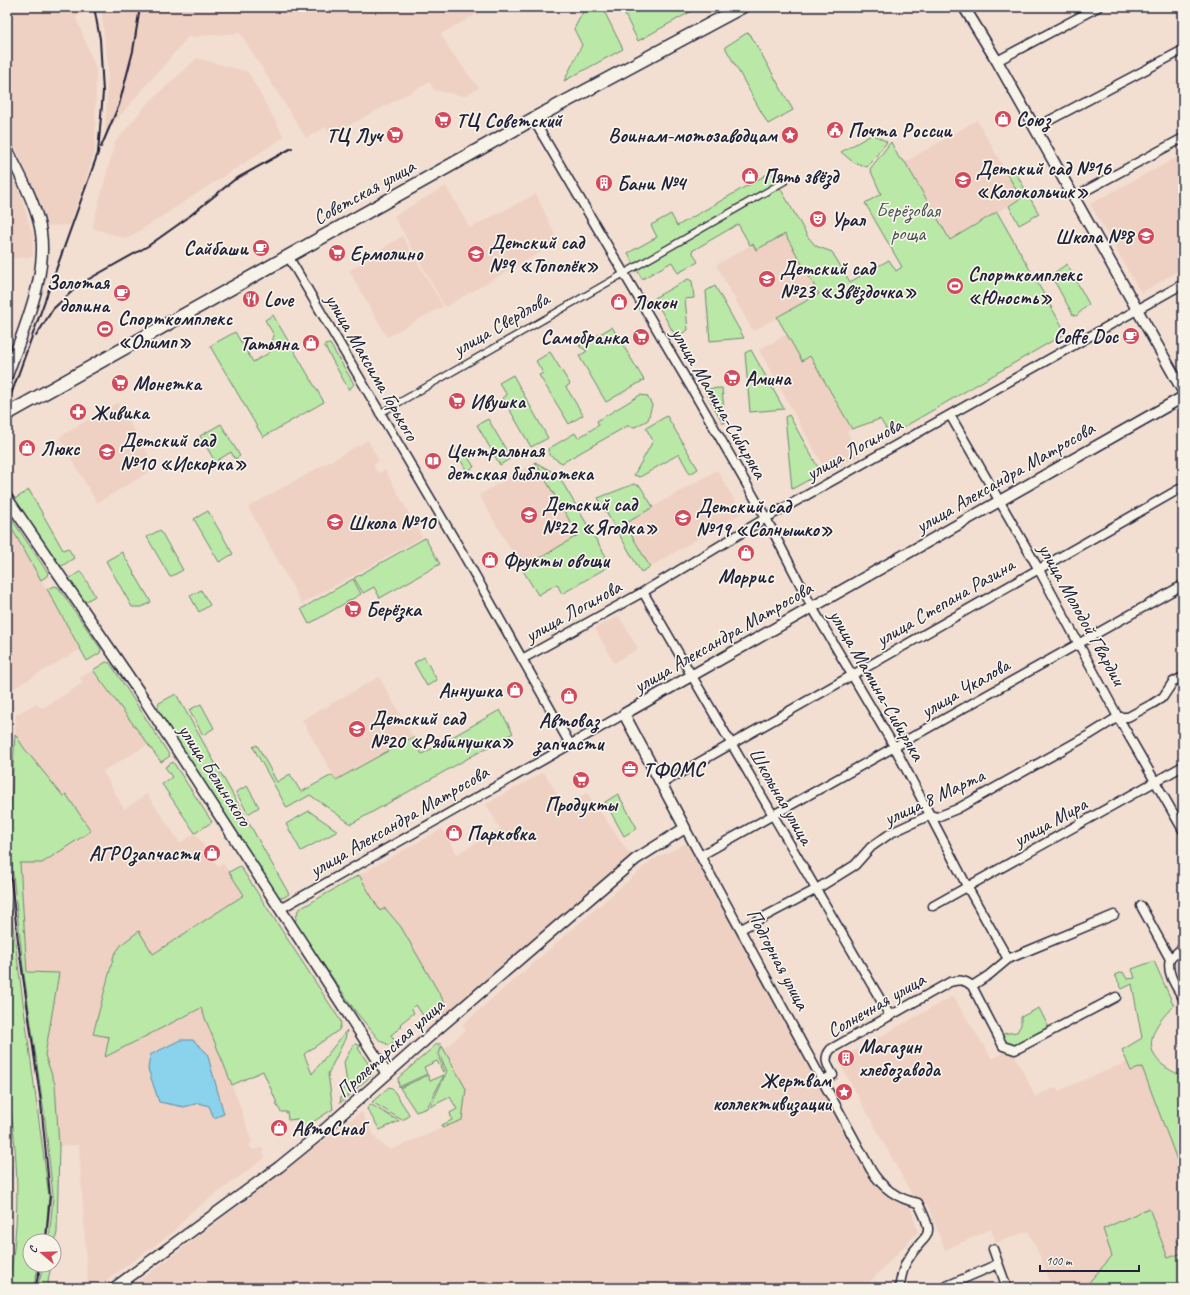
<svg xmlns="http://www.w3.org/2000/svg" width="1190" height="1295" font-family="Caveat,sans-serif">
<style>
.built{fill:#eed1c2}
.green{fill:#bae8a7;stroke:#6e8571}
.water{fill:#8bd2ec;stroke:#618ca5}
.lines{fill:none;stroke-linecap:round;stroke-linejoin:round}
.pedestrian-casing{stroke:#22223b;stroke-width:8}
.minor-casing{stroke:#22223b;stroke-width:11}
.tertiary-casing{stroke:#22223b;stroke-width:13}
.primary-casing{stroke:#22223b;stroke-width:15}
.pedestrian{stroke:#f7f3e8;stroke-width:5.5}
.minor{stroke:#f7f3e8;stroke-width:8}
.tertiary{stroke:#f7f3e8;stroke-width:10}
.primary{stroke:#f7f3e8;stroke-width:12}
.rail{stroke:#22223b;stroke-width:2}
.labels{text-anchor:middle;dominant-baseline:central;stroke-width:3.5;stroke-linejoin:round;paint-order:stroke}
.poi-label{font-size:20px;font-weight:bold;fill:#22223b;stroke:#f7f3e8;text-anchor:start}
.street-label{font-size:20px;fill:#22223b;stroke:#f7f3e8}
.park-label{font-size:20px;fill:#485456;stroke:#f7f3e8}
</style>
<rect width="100%" height="100%" fill="#f2dfd2"/>
<filter id="ink" filterUnits="userSpaceOnUse"><feTurbulence type="fractalNoise" baseFrequency=".025" numOctaves="2"/><feDisplacementMap in="SourceGraphic" scale="8" xChannelSelector="R" yChannelSelector="G"/><feConvolveMatrix kernelMatrix="1 2 1 2 8 2 1 2 1" color-interpolation-filters="sRGB"/></filter>
<g filter="url(#ink)">
<!-- built -->
<path class="built" d="M7 7H93L76 17 96 69 95 152 70 225 47 226 42 207 7 129Z
M101 7H489L441 34 450 50 479 88 464 96 434 90 430 82 331 135 326 127 306 138 240 33 188 37 105 133 108 68Z
M197 58 248 72 284 137 127 239 92 228 115 142 147 104Z
M977 120 1021 198 950 240 905 162Z
M1183 154V268L1141 293 1090 204Z
M7 166 19 190 33 236V257L7 259Z
M446 186 470 228 536 194 558 242 445 307 394 216Z
M785 234 819 294 753 331 716 265 753 244 756 250Z
M402 236 443 306 387 337 349 271Z
M787 334 802 361 810 356 852 429 847 432 860 455 827 473 759 350Z
M118 402 156 468 97 503 59 437Z
M368 440 379 461 373 465 378 473 385 470 422 537 302 604 248 507Z
M535 462 578 536 522 569 479 495Z
M717 470 742 513 650 567 625 523Z
M7 520 81 649 7 692Z
M619 616 638 649 614 663 595 628Z
M93 670 149 744 103 771 124 809 147 794 180 843 195 833 218 867 223 863 244 895 153 954 122 944 111 962 93 1033 109 1036 105 1057 201 1008 240 1106 252 1143 249 1144 252 1150 262 1148 265 1158 190 1213 172 1233 96 1288H88L79 1145 59 1146 55 1084 45 1055 59 974 27 972 20 862 42 863 66 794 63 796 24 748 15 734 16 715 35 704 43 708 83 683 80 678Z
M379 677 413 737 336 780 302 720Z
M544 772 564 806 587 793 632 857 441 1019 359 875 442 829 457 854 500 829 486 804Z
M687 843 871 1179 889 1195 910 1206 918 1232 864 1288H130L361 1112 377 1140 390 1150 462 1120 444 1049 466 1030 462 1025 652 860Z
M953 996 992 1059 1006 1051 1014 1054 1035 1096 1056 1087 1058 1091 1127 1062 1131 1071 1142 1066 1183 1176V1236L1176 1238 1182 1253 1168 1258 1149 1209 1112 1256 1084 1288H1052L1045 1267 1028 1231 996 1243 991 1229 945 1250 928 1206 923 1200H915L838 1060Z"/>
<!-- green -->
<path class="green" d="M591 7H602L623 49 564 81 582 45 574 29 583 12Z
M621 7H699L638 41Z
M747 33 750 34 793 110 768 124 725 47Z
M873 134 887 142 867 167 853 162 841 152Z
M891 142 899 158 905 162 950 240 997 212 1066 333 890 435 880 419 852 429 810 356 802 361 777 317 819 294 785 234 756 250 753 244 750 245 738 224 692 251 698 262 678 273 672 262 642 279 628 253 657 237 651 225 671 214 677 226 771 172 808 237 816 246 832 252 850 282 889 260 896 271 902 267 865 203 881 194 870 169Z
M1013 168 1039 214 1019 225 1009 206 1021 198 1006 172Z
M1067 264 1089 304 1076 316 1073 315 1051 275Z
M688 279 692 281 694 298 685 299 688 330 676 337 654 298Z
M715 286 744 338 710 341 706 291Z
M273 315 324 402 263 437 210 346 235 332 253 362 269 353 274 335 265 320Z
M612 327 644 380 606 402 579 356 587 351 579 346Z
M330 344 354 384 349 390 324 345Z
M751 350 784 409 750 412 745 353Z
M550 352 570 384 566 387 583 415 569 424 539 375 543 373 536 361Z
M513 375 548 438 531 447 503 398 507 395 499 383Z
M722 388 725 423H723L704 389Z
M640 395 647 396 652 405 648 420 635 427 627 426 562 463 549 455 548 449 575 433 578 438 599 425 597 421Z
M789 415 821 473 792 489 785 417Z
M667 416 698 469 690 474 679 454 640 477 634 475 653 441 646 428Z
M488 419 511 458 500 465 477 425Z
M221 424 240 456 235 459 231 452 218 460 222 466 219 468 200 436Z
M462 447 474 467 467 471 455 451Z
M535 462 558 475 611 565 562 594 557 584 538 595 522 569 578 535Z
M634 484 640 486 653 507 625 524 650 567 641 572 598 498Z
M29 490 63 550 68 548 74 558 59 568 13 500Z
M208 511 233 554 219 562 194 519Z
M7 512 48 573 47 576 41 580 7 520Z
M160 530 183 570 170 577 147 537Z
M425 538 440 564 380 598 374 587 363 593 354 578Z
M122 552 151 602 142 607H132L106 561Z
M81 571 95 596 83 603 69 582 70 578Z
M353 579 361 594 309 624 301 609Z
M54 586 58 587 101 649 100 653 87 661 47 589Z
M201 590 210 605 199 612 190 596Z
M424 657 437 680 427 686 414 663Z
M106 662 110 663 170 756 161 762 93 670Z
M176 694 289 894 283 898 276 895 157 711 159 703Z
M201 704 214 728 203 735 189 710Z
M500 710 513 733 351 824 310 795 287 808 253 747 257 745 277 782 290 774 301 792 332 775 336 780 413 737 422 754Z
M15 734 24 748 63 796 66 794 91 831 42 863H20L27 972 59 973 45 1055 55 1084 59 1146 57 1232 54 1248V1241H49L53 1196 45 1120 24 975 9 838Z
M173 762 212 822 195 833 162 784 172 777 165 767Z
M247 786 259 807 248 814 236 792Z
M618 794 637 828 624 836 605 802Z
M309 811 338 831 301 851 286 824Z
M240 866 340 1020 341 1024 339 1030 304 1054 312 1074 347 1030 345 1039 328 1074 333 1109 299 1131 298 1119 288 1120 287 1112H281L276 1104 277 1103 263 1071 232 1085 201 1008 105 1057 109 1037 93 1034 114 955 122 944 139 931 153 954 244 895 229 872Z
M359 875 380 911 385 908 401 927 446 1005 426 1020 416 1005 412 1009 414 1013 400 1024 402 1026 391 1035 395 1041 389 1045 380 1041 356 1012 295 923 298 910Z
M7 882 49 1196 45 1241H30V1265H39L33 1288H8C21 1222 19 1153 7 1087Z
M1154 961 1174 1006C1144 1033 1141 1060 1183 1076V1176L1142 1067 1131 1071 1122 1050 1142 1038 1132 984 1122 989 1115 975 1123 972 1127 979 1135 978 1132 969Z
M1039 1008 1049 1028 1015 1046C1006 1045 1004 1041 1001 1034L1017 1032 1021 1025V1017Z
M356 1044 361 1046 358 1048 371 1068 372 1075 340 1103 342 1091 347 1084 344 1062 353 1045Z
M437 1044H441L437 1054 445 1071 443 1072 437 1061 424 1067 427 1074 399 1087 398 1078Z
M442 1046 466 1089 462 1120 442 1128V1125L452 1120 450 1113 457 1109 450 1097 430 1107 447 1071 439 1054Z
M428 1075 430 1081 444 1075 427 1108 416 1112 400 1088Z
M389 1087 392 1088 409 1114 408 1117 402 1120 372 1102Z
M370 1104 399 1121 380 1130 367 1109Z
M1149 1208 1168 1258 1182 1253 1176 1238 1183 1236V1288H1084L1112 1256 1103 1229Z
M44 1265H51L48 1282 52 1288H37Z"/>
<!-- water -->
<path class="water" d="M180 1040H193L207 1053 224 1114 214 1118 209 1106 199 1103 184 1107 159 1102 148 1069 150 1055Z"/>
<g class="lines">
<!-- pedestrian casing -->
<g class="pedestrian-casing">
<path id="pedestrian" d="M379 414 785 181"/>
</g>
<!-- minor casing -->
<g class="minor-casing">
<path id="minor" d="M997 61 1098 7
M533 119 692 389 766 518 812 607 895 748 968 888 1008 959
M1035 128 1183 50
M1074 197 1183 138
M288 256 466 559 570 744
M950 415 1038 568 1118 717 1183 830
M643 592 890 1016
M522 659 643 592 766 518 1183 284
M661 784 1183 487
M685 828 871 1170C882 1188 898 1199 918 1203 938 1242 925 1230 907 1261 902 1269 901 1280 899 1288
M700 856 1183 585
M933 906 1183 766
M1141 906 1170 959C1166 973 1176 986 1183 998
M280 909 624 714
M741 929 815 890 855 865 871 847 891 833 930 815 937 817 957 809 1089 735 1118 717H1128L1152 704 1163 697 1173 682 1183 677
M1170 959 1183 947
M972 986 1003 1046 1015 1050 1116 997
M823 1080 833 1075C827 1065 823 1058 831 1049L950 982C959 980 964 979 972 986L989 975 1008 959 1114 915
M993 1249 1007 1288
M942 1288 998 1264"/>
</g>
<!-- tertiary casing -->
<g class="tertiary-casing">
<path id="tertiary" d="M964 7 997 61 1183 391
M7 149C18 171 31 194 38 219 53 268 23 329 7 376
M7 498 146 702 387 1074
M114 1288 279 1167 316 1137 439 1028 636 859 685 828 624 714 1183 397"/>
</g>
<!-- primary casing -->
<g class="primary-casing">
<path id="primary" d="M7 414 533 119 742 7"/>
</g>
<!-- pedestrian -->
<use href="#pedestrian" class="pedestrian"/>
<!-- minor -->
<use href="#minor" class="minor"/>
<!-- tertiary -->
<use href="#tertiary" class="tertiary"/>
<!-- primary -->
<use href="#primary" class="primary"/>
<!-- rail -->
<path class="rail" d="M101 147 119 105 133 51 140 7
M36 336 53 309 80 284 148 246 186 219 234 180 292 148
M7 406 98 153 103 92 100 39 94 7
M7 845 18 941 41 1103 50 1196 46 1241
M7 1139 10 1174 7 1237
M35 1288 41 1265"/>
</g>
</g>
<!-- icons -->
<defs>
<g id="shop-disc" transform="scale(0.9)"><circle r="9.5" fill="#d1495b" stroke="#f7f3e8"/><path d="M-5-2.5h2.3a2.7 3.5 0 0 1 5.4 0H5L5.5 6h-11ZM-1.5-2.5h3a1.5 2.3 0 0 0-3 0Z" fill="#fff"/></g>
<g id="supermarket-disc" transform="scale(0.9)"><circle r="9.5" fill="#d1495b" stroke="#f7f3e8"/><path d="M-6-5.5h2.5l.6 2H6L4.5 2H-2.5L-4.4-4H-6ZM-1.5 3.2a1.3 1.3 0 1 0 .1 0ZM3 3.2a1.3 1.3 0 1 0 .1 0Z" fill="#fff"/></g>
<g id="civic-disc" transform="scale(0.9)"><circle r="9.5" fill="#d1495b" stroke="#f7f3e8"/><path d="M-.6-6.5H3V-4.5H.6V-3L4-1V1h2V6H-6V1h2V-1L-.6-3ZM-1.2 2.5V6h2.4V2.5Z" fill="#fff"/></g>
<g id="sight-disc" transform="scale(0.9)"><circle r="9.5" fill="#d1495b" stroke="#f7f3e8"/><path d="M0-6L1.8-2.2L6-1.7L2.9 1.2L3.7 5.4L0 3.3L-3.7 5.4L-2.9 1.2L-6-1.7L-1.8-2.2Z" fill="#fff"/></g>
<g id="school-disc" transform="scale(0.9)"><circle r="9.5" fill="#d1495b" stroke="#f7f3e8"/><path d="M0-5L7-2L0 1L-7-2ZM-4 1L0 2.5L4 1V4Q0 6-4 4Z" fill="#fff"/></g>
<g id="building-disc" transform="scale(0.9)"><circle r="9.5" fill="#d1495b" stroke="#f7f3e8"/><path d="M-4-6H4V6H1V3H-1V6H-4ZM-2.5-4.3h1.7v1.8h-1.7ZM.8-4.3h1.7v1.8H.8ZM-2.5-1h1.7V.8h-1.7ZM.8-1h1.7V.8H.8Z" fill="#fff"/></g>
<g id="theatre-disc" transform="scale(0.9)"><circle r="9.5" fill="#d1495b" stroke="#f7f3e8"/><path d="M-5-5.5Q0-4 5-5.5V0Q5 5 0 6Q-5 5-5 0ZM-3.3-2.5H-1v1.5H-3.3ZM1-2.5H3.3v1.5H1ZM-2.8 1Q0 5.5 2.8 1Z" fill="#fff"/></g>
<g id="cafe-disc" transform="scale(0.9)"><circle r="9.5" fill="#d1495b" stroke="#f7f3e8"/><path d="M-5.5-4.5H6V0H3Q3 3.5 0 3.5H-2.5Q-5.5 3.5-5.5 0ZM3-3.2v2h1.7v-2ZM-6 4.5H4V6H-6Z" fill="#fff"/></g>
<g id="stadium-disc" transform="scale(0.9)"><circle r="9.5" fill="#d1495b" stroke="#f7f3e8"/><path d="M0-5a6.5 5 0 1 0 0 10a6.5 5 0 1 0 0-10ZM-3.5-1.8h7v3.6h-7Z" fill="#fff"/></g>
<g id="restaurant-disc" transform="scale(0.9)"><circle r="9.5" fill="#d1495b" stroke="#f7f3e8"/><path d="M-5-6h1v4h1v-4h1v4h1v-4h1v5L-1.5 .5V6h-2V.5L-5-1ZM5-6V6H3V1.5H1.5Q1.5-4 5-6Z" fill="#fff"/></g>
<g id="pharmacy-disc" transform="scale(0.9)"><circle r="9.5" fill="#d1495b" stroke="#f7f3e8"/><path d="M-2-6h4v4h4v4h-4v4h-4v-4h-4v-4h4Z" fill="#fff"/></g>
<g id="library-disc" transform="scale(0.9)"><circle r="9.5" fill="#d1495b" stroke="#f7f3e8"/><path d="M-6-4Q-3-5.5-.7-3.5V5Q-3 3-6 4ZM6-4Q3-5.5 .7-3.5V5Q3 3 6 4Z" fill="#fff"/></g>
<g id="office-disc" transform="scale(0.9)"><circle r="9.5" fill="#d1495b" stroke="#f7f3e8"/><path d="M-6-3h4V-5.5h4V-3h4V5H-6ZM-1-4.5V-3h2v-1.5ZM-6 0V1H6V0Z" fill="#fff"/></g>
</defs>
<g fill-rule="evenodd">
<use href="#shop-disc" x="1003" y="119"/>
<use href="#supermarket-disc" x="443" y="120"/>
<use href="#civic-disc" x="835" y="130"/>
<use href="#supermarket-disc" x="395" y="135"/>
<use href="#sight-disc" x="790" y="135"/>
<use href="#shop-disc" x="750" y="176"/>
<use href="#school-disc" x="963" y="180"/>
<use href="#building-disc" x="604" y="183"/>
<use href="#theatre-disc" x="818" y="219"/>
<use href="#school-disc" x="1146" y="236"/>
<use href="#cafe-disc" x="261" y="248"/>
<use href="#supermarket-disc" x="337" y="253"/>
<use href="#school-disc" x="476" y="254"/>
<use href="#school-disc" x="767" y="279"/>
<use href="#stadium-disc" x="955" y="286"/>
<use href="#cafe-disc" x="122" y="293"/>
<use href="#restaurant-disc" x="251" y="299"/>
<use href="#shop-disc" x="619" y="302"/>
<use href="#stadium-disc" x="105" y="329"/>
<use href="#cafe-disc" x="1131" y="336"/>
<use href="#supermarket-disc" x="641" y="337"/>
<use href="#shop-disc" x="311" y="343"/>
<use href="#supermarket-disc" x="732" y="378"/>
<use href="#supermarket-disc" x="120" y="383"/>
<use href="#supermarket-disc" x="457" y="401"/>
<use href="#pharmacy-disc" x="78" y="412"/>
<use href="#shop-disc" x="27" y="448"/>
<use href="#school-disc" x="107" y="452"/>
<use href="#library-disc" x="433" y="461"/>
<use href="#school-disc" x="529" y="515"/>
<use href="#school-disc" x="683" y="518"/>
<use href="#school-disc" x="335" y="522"/>
<use href="#shop-disc" x="746" y="553"/>
<use href="#shop-disc" x="490" y="560"/>
<use href="#supermarket-disc" x="353" y="609"/>
<use href="#shop-disc" x="515" y="690"/>
<use href="#shop-disc" x="569" y="696"/>
<use href="#school-disc" x="357" y="729"/>
<use href="#office-disc" x="630" y="769"/>
<use href="#supermarket-disc" x="581" y="780"/>
<use href="#shop-disc" x="454" y="833"/>
<use href="#shop-disc" x="212" y="853"/>
<use href="#building-disc" x="846" y="1058"/>
<use href="#sight-disc" x="844" y="1092"/>
<use href="#shop-disc" x="279" y="1128"/>
</g>
<g class="labels">
<!-- poi labels -->
<g class="poi-label">
<text x="1016" y="119">Союз</text>
<text x="456" y="120">ТЦ Советский</text>
<text x="848" y="130">Почта России</text>
<text x="382" y="135" text-anchor="end">ТЦ Луч</text>
<text x="777" y="135" text-anchor="end">Воинам-мотозаводцам</text>
<text x="976" y="168">Детский сад №16<tspan x="976" dy="23">«Колокольчик»</tspan></text>
<text x="763" y="176">Пять звёзд</text>
<text x="617" y="183">Бани №4</text>
<text x="831" y="219">Урал</text>
<text x="1133" y="236" text-anchor="end">Школа №8</text>
<text x="489" y="242">Детский сад<tspan x="489" dy="23">№9 «Тополёк»</tspan></text>
<text x="248" y="248" text-anchor="end">Сайбаши</text>
<text x="350" y="253">Ермолино</text>
<text x="780" y="268">Детский сад<tspan x="780" dy="23">№23 «Звёздочка»</tspan></text>
<text x="968" y="274">Спорткомплекс<tspan x="968" dy="23">«Юность»</tspan></text>
<text x="109" y="282" text-anchor="end">Золотая<tspan x="109" dy="23">долина</tspan></text>
<text x="264" y="299">Love</text>
<text x="632" y="302">Локон</text>
<text x="118" y="318">Спорткомплекс<tspan x="118" dy="23">«Олимп»</tspan></text>
<text x="1118" y="336" text-anchor="end">Coffe Doc</text>
<text x="628" y="337" text-anchor="end">Самобранка</text>
<text x="298" y="343" text-anchor="end">Татьяна</text>
<text x="745" y="378">Амина</text>
<text x="133" y="383">Монетка</text>
<text x="470" y="401">Ивушка</text>
<text x="91" y="412">Живика</text>
<text x="120" y="440">Детский сад<tspan x="120" dy="23">№10 «Искорка»</tspan></text>
<text x="40" y="448">Люкс</text>
<text x="446" y="450">Центральная<tspan x="446" dy="23">детская библиотека</tspan></text>
<text x="542" y="504">Детский сад<tspan x="542" dy="23">№22 «Ягодка»</tspan></text>
<text x="696" y="506">Детский сад<tspan x="696" dy="23">№19 «Солнышко»</tspan></text>
<text x="348" y="522">Школа №10</text>
<text x="503" y="560">Фрукты овощи</text>
<text x="746" y="576" text-anchor="middle">Моррис</text>
<text x="366" y="609">Берёзка</text>
<text x="502" y="690" text-anchor="end">Аннушка</text>
<text x="370" y="718">Детский сад<tspan x="370" dy="23">№20 «Рябинушка»</tspan></text>
<text x="569" y="720" text-anchor="middle">Автоваз<tspan x="569" dy="23">запчасти</tspan></text>
<text x="643" y="769">ТФОМС</text>
<text x="581" y="804" text-anchor="middle">Продукты</text>
<text x="467" y="833">Парковка</text>
<text x="199" y="853" text-anchor="end">АГРОзапчасти</text>
<text x="859" y="1046">Магазин<tspan x="859" dy="23">хлебозавода</tspan></text>
<text x="831" y="1080" text-anchor="end">Жертвам<tspan x="831" dy="23">коллективизации</tspan></text>
<text x="292" y="1128">АвтоСнаб</text>
</g>
<!-- street labels -->
<g class="street-label">
<text transform="translate(364 192) rotate(-29)">Советская улица</text>
<text transform="translate(501 324) rotate(-30)">улица Свердлова</text>
<text transform="translate(372 367) rotate(60)">улица Максима Горького</text>
<text transform="translate(719 403) rotate(60)">улица Мамина-Сибиряка</text>
<text transform="translate(854 449) rotate(-29)">улица Логинова</text>
<text transform="translate(1005 477) rotate(-30)">улица Александра Матросова</text>
<text transform="translate(945 602) rotate(-30)">улица Степана Разина</text>
<text transform="translate(573 611) rotate(-29)">улица Логинова</text>
<text transform="translate(1082 614) rotate(61)">улица Молодой Гвардии</text>
<text transform="translate(723 637) rotate(-30)">улица Александра Матросова</text>
<text transform="translate(877 685) rotate(60)">улица Мамина-Сибиряка</text>
<text transform="translate(965 688) rotate(-30)">улица Чкалова</text>
<text transform="translate(215 775) rotate(57)">улица Белинского</text>
<text transform="translate(781 796) rotate(60)">Школьная улица</text>
<text transform="translate(934 797) rotate(-25)">улица 8 Марта</text>
<text transform="translate(399 821) rotate(-30)">улица Александра Матросова</text>
<text transform="translate(1050 822) rotate(-29)">улица Мира</text>
<text transform="translate(778 959) rotate(62)">Подгорная улица</text>
<text transform="translate(876 1005) rotate(-30)">Солнечная улица</text>
<text transform="translate(390 1048) rotate(-42)">Пролетарская улица</text>
</g>
<!-- park labels -->
<g class="park-label">
<text x="908" y="210">Берёзовая<tspan x="908" dy="23">роща</tspan></text>
</g>
</g>
<!-- margin -->
<rect width="1190" height="1295" fill="none" stroke="#f7f3e8" stroke-width="24"/>
<rect x="12" y="12" width="1166" height="1271" fill="none" stroke="#22223b" stroke-width="1.5" filter="url(#ink)"/>
<!-- north arrow -->
<g transform="translate(42 1253) rotate(289)"><circle r="19" fill="#f7f3e8" stroke="#a29fa3"/>
<path d="M0-3L7 15L0 10L-7 15Z" fill="#d1495b"/>
<text y="-6" font-size="11" font-weight="bold" text-anchor="middle" fill="#22223b">С</text>
</g>
<!-- scale -->
<path d="M1040 1265v6h99v-6" fill="none" stroke="#22223b" stroke-width="2"/>
<text x="1046" y="1265" font-size="12" fill="#22223b" stroke="#f7f3e8" stroke-width="3" paint-order="stroke">100 m</text>
</svg>
